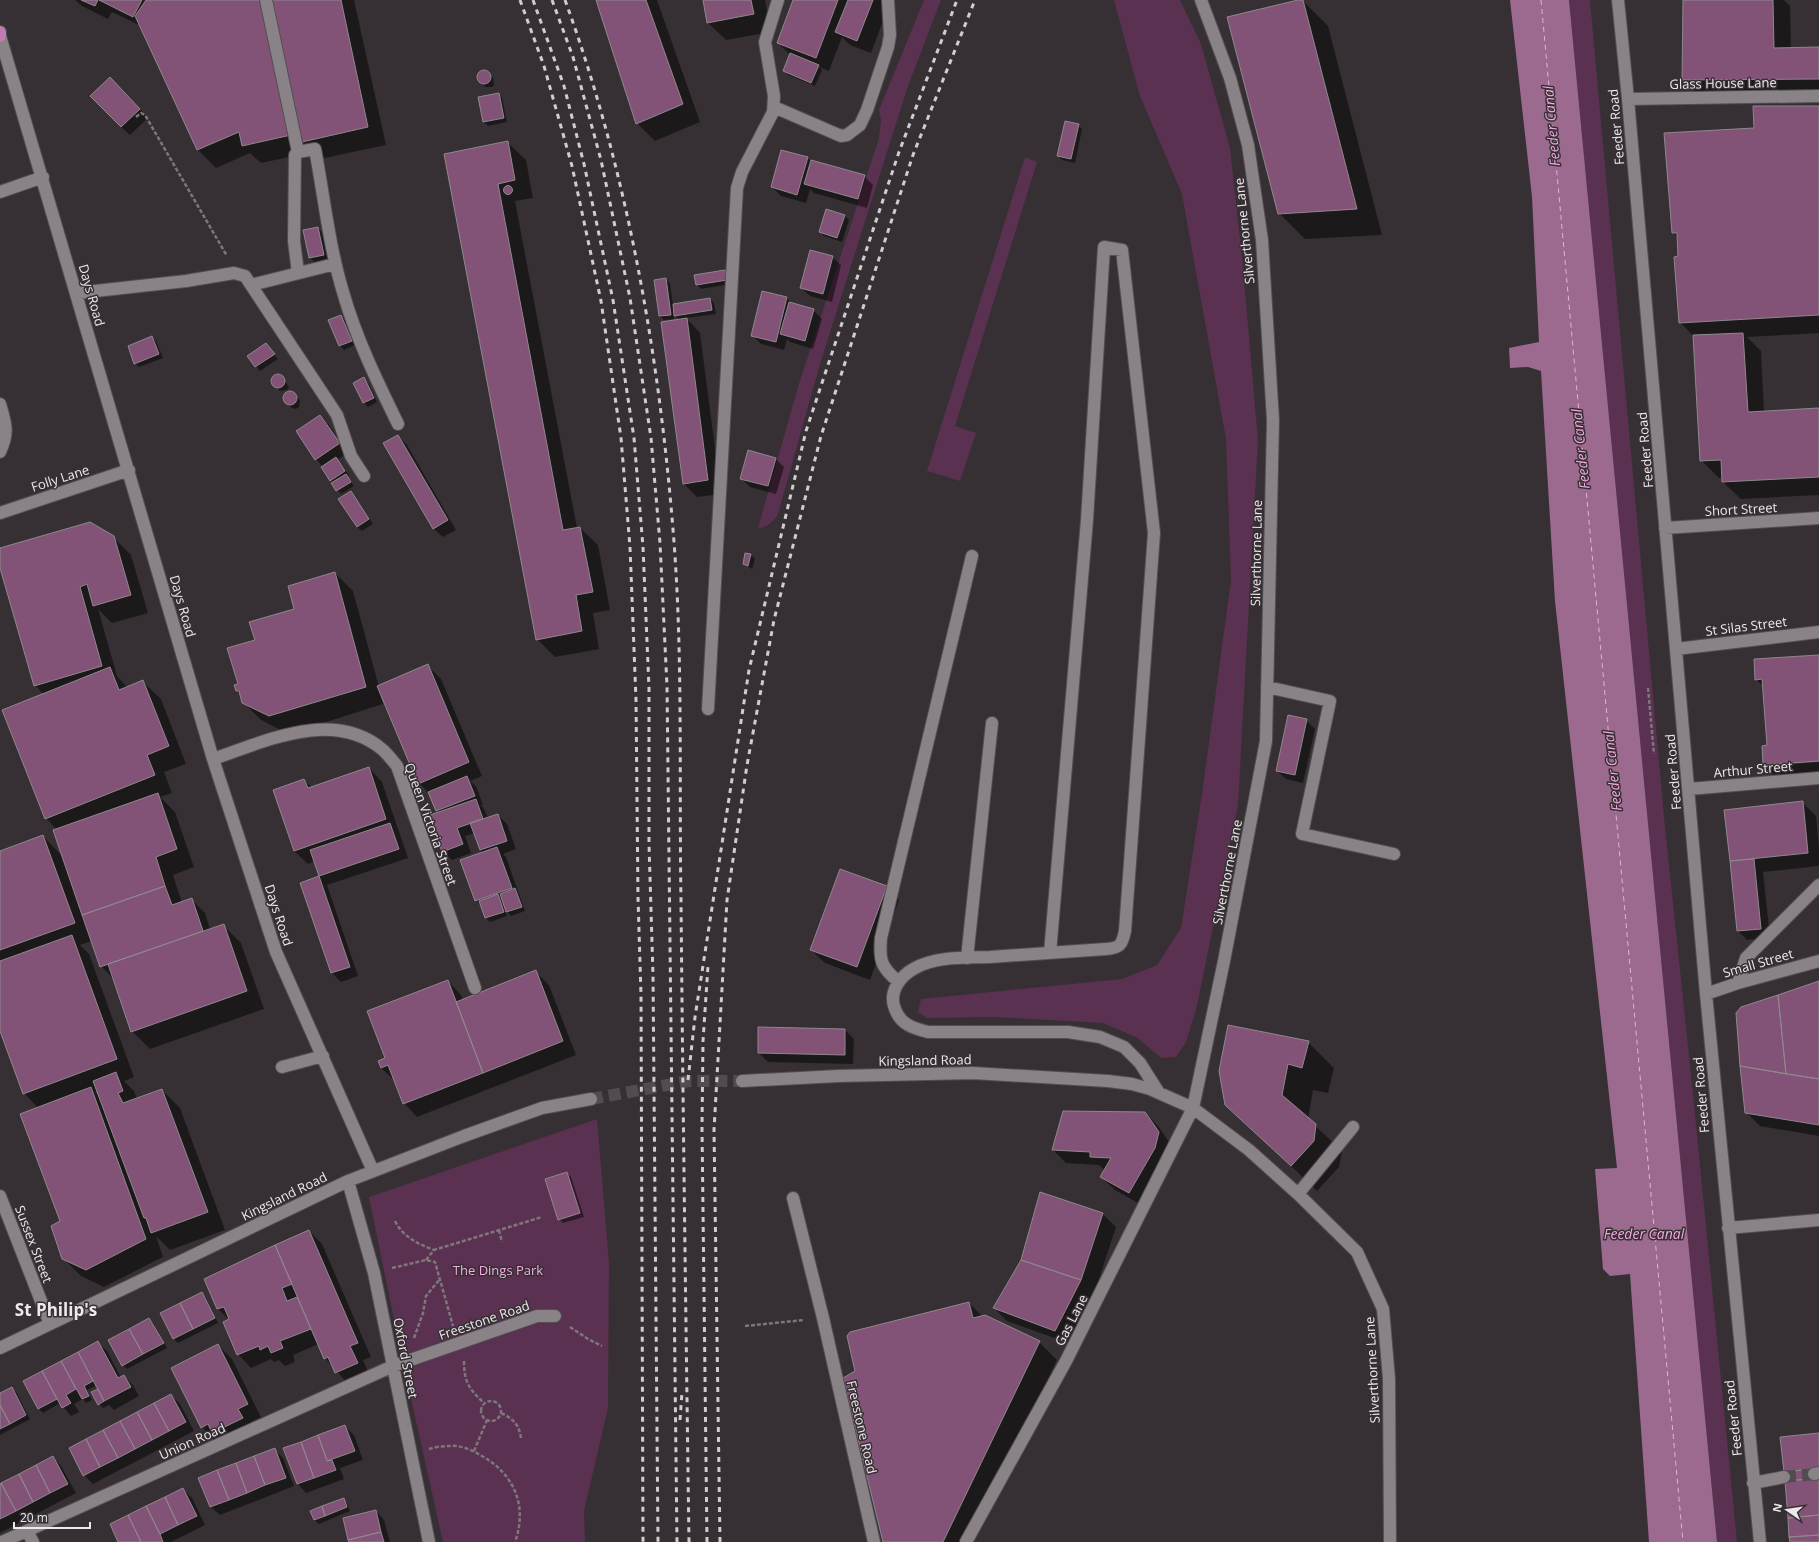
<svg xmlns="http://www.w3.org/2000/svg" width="1819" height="1542" font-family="'Open Sans',sans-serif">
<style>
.green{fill:#5a3150}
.water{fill:#9b6a8e}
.shadow{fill:#0007;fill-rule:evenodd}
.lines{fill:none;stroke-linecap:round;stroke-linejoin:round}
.ferry{stroke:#f2a9df;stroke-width:1;stroke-dasharray:5 4;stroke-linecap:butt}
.building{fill:#825376;stroke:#8f888d}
.minor-tunnel{stroke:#514c4f;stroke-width:12;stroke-dasharray:12 6;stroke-linecap:butt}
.minor-casing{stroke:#534e52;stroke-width:14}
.major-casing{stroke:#534e52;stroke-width:14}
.path{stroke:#7d777b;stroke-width:2.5;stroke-dasharray:4 2;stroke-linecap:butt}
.minor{stroke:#898287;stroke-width:12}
.major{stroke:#c07bb0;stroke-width:12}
.rail{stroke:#d1cccf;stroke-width:3;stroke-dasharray:5 5;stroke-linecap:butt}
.labels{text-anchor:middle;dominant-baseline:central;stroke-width:3;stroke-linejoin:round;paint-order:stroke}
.street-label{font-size:13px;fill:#ede8eb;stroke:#363034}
.park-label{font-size:13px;fill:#f5ace2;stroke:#363034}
.water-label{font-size:14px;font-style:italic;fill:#f2a9df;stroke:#363034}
.district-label{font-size:17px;font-weight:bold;fill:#ede8eb;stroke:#363034}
</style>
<rect width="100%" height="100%" fill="#363034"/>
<!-- green -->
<path class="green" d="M924 0H941L908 86 879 177 820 364 778 514C773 522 768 527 758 528L798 387 879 138 881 120 879 110Z
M1114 0H1180L1201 44 1230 148 1242 257 1258 440 1238 805 1196 1010 1186 1042 1176 1057 1161 1058 1138 1038 1103 1023 995 1017 927 1018 918 1012 921 999 1122 979 1157 965 1181 928 1202 794 1231 580 1226 439 1182 194 1140 96Z
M1569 0H1590L1664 817 1693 1094 1737 1542H1717Z
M1025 157 1037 162 955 426 976 433 960 481 927 471Z
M597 1119 609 1263 608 1408 584 1511 585 1542H443L402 1358 369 1197Z"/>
<!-- water -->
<path class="water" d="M1510 0H1569L1717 1542H1649L1630 1274 1610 1276 1603 1269 1595 1169 1617 1168 1555 601 1541 371 1528 367 1510 368 1509 348 1539 342 1532 197Z"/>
<!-- shadow -->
<path class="shadow" d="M75 0H354L386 145 320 159 308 153 261 163 250 153 216 168 198 150 141 26 112 12 108 19 82 6Z
M597 0H657L700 122 655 141 637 123Z
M704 0H765L771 32 726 40 708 23Z
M794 0H891L871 53 850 45 842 37 829 71 819 67 822 70 815 86 788 75 784 70 790 55 778 43Z
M1302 0 1328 26 1382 235 1305 239 1279 213Z
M1684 0H1784L1790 6 1791 49 1819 48V96L1701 97 1683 79Z
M485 71 493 77 494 85 492 87H485L478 79 481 72Z
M119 87 148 118 130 135 121 127Z
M498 94 502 98 507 122 488 126 484 122Z
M1819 107V333L1747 337 1761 351 1764 412 1819 409V495L1741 499 1723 482V478H1719L1701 460 1694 337 1680 322 1678 237 1673 233 1665 134 1755 129Z
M1078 125 1082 129 1075 163 1062 160 1058 156Z
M508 143 526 160 533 198 515 201 577 528H580L598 545 610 610 593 613 599 649 555 657 537 639 445 155Z
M807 158 811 161 864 176 873 185 867 208 814 193 810 189 806 203 781 196 772 187Z
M844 215 849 220 842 242 824 236 820 232Z
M318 228 322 232 328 259 314 262 310 258Z
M832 257 841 265 832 302 810 296 801 288Z
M725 271 729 275 730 284 701 289 697 285 695 276Z
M666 279 670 283 673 305 710 299 714 303 716 314 686 318 700 333 721 494 697 497 684 484 680 320 674 314V319L664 320 660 316Z
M763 292 787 298 792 304 813 310 822 319 813 349 790 342 787 339 784 350 761 344 752 335Z
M341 316 345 320 355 345 344 350 340 346 330 321Z
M152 337 156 341 163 358 139 367 135 363Z
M266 344 278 359 260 371 248 356Z
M281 376 289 387 287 390 280 391 273 384 274 377Z
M364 379 368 383 377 402 368 407 364 403Z
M293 393 300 400 299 407 296 409 292 408 287 404 284 397 286 394Z
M320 416 329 425 348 453 337 460 349 475 347 477 354 486 341 494 330 481 323 467 316 459 297 432Z
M398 436 407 445 456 530 443 537 434 529 385 444Z
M775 458 784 467 776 494 750 487 741 478Z
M351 492 373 524 362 531 357 527Z
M113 537 131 555 148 613 112 623 98 609 117 676 128 688 143 682 161 699 186 764 164 772 172 793 160 797 175 812 194 867 173 875 182 903 191 899 205 913 210 929 223 925 241 943 264 1009 150 1049 132 1031 115 980 101 966 92 941 80 945 89 954 134 1077 124 1081 134 1091 137 1099 162 1090 180 1108 225 1230 170 1250 156 1236 163 1257 104 1287 81 1276 63 1258 61 1222 38 1108 24 1093 0 1028V852L43 836 63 857 57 830 46 818 43 694 35 685 0 564V549ZM97 1091 101 1097 95 1092Z
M751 555 755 559 752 569 744 564Z
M335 573 353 591 379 687 428 666 441 679 482 776 470 781 476 786 483 805H481L484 809 488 818 498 815 507 824 516 849 503 854 506 857 525 911 511 916 505 910 507 916 490 922 486 918 482 906 476 901 483 853 480 850 475 833 465 836 471 853 452 860 443 851 439 813 431 795 419 783 383 697H381L383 704 288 734 261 720 243 702 241 695 237 691 256 641 295 609Z
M1819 656V760L1784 763V765L1819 762V780L1782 783 1764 765 1768 746 1763 686 1756 679Z
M1306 720 1315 729 1303 783 1286 779 1277 771Z
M369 768 382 782 408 858 327 885 358 976 341 982 332 973 301 883 320 877 315 861 308 864 294 851 304 780 312 788Z
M1802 802 1816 816 1819 847V866L1763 872 1770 937 1747 940 1738 931 1725 811Z
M886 887 899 900 870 980 825 963 811 950Z
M535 971 549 985 576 1055 417 1117 404 1103 395 1081 381 1068 386 1058 448 981 461 995 463 1000Z
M1819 982V1136L1760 1126 1746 1112Z
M845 1030 854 1039 853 1064 768 1062 759 1053Z
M1308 1042 1334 1068 1328 1093 1313 1090 1308 1119 1342 1151 1339 1167 1317 1191 1226 1104Z
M1145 1113 1158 1126 1172 1146 1143 1206 1115 1190 1101 1177 1105 1171 1099 1165 1066 1163 1053 1150Z
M567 1173 571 1177 584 1217 563 1223 559 1219Z
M1102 1213 1116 1227 1094 1294 1068 1343 1007 1321 994 1308Z
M309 1231 322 1244 371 1357 363 1360 370 1376 349 1385 325 1358 319 1344 293 1355 295 1362 285 1366 279 1360 274 1362 271 1359 251 1368 238 1354 229 1320 218 1309 206 1279Z
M202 1293 206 1298 218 1323 178 1343 174 1339Z
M969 1303 982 1316 1039 1342 1057 1360 969 1542H884Z
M149 1319 153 1323 167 1348 127 1369 123 1365Z
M98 1343 107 1351 121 1378 124 1376 133 1385 139 1396 114 1410 109 1405 103 1408 99 1404 101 1393 97 1385 87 1390 92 1400 86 1403 83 1399 74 1404 79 1412 71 1416 60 1403 43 1413 39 1409 25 1382Z
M218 1345 232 1359 261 1417 251 1422 256 1432 215 1441 202 1427Z
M12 1388 16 1392 30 1419 0 1435V1395Z
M171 1395 180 1404 194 1431 93 1484 84 1475Z
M345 1427 354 1435 363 1460 340 1468 344 1479 306 1493 298 1484Z
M274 1449 283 1458 294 1486 220 1515 211 1507Z
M53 1457 61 1466 76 1493 0 1533V1485Z
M183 1489 192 1498 205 1525 171 1542H119Z
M343 1499 347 1503 350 1511 319 1524 314 1520Z
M376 1511 384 1520 390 1542H350Z"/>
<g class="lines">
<!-- ferry -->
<path class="ferry" d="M1541 0 1683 1542"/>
</g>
<!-- building -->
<path class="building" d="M81 0H98L95 6Z
M99 0H142L133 17Z
M146 0H261L291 135 242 146 239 132 197 150 135 16Z
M271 0H341L368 127 302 142Z
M596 0H646L683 104 636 124Z
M703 0H751L754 14 707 23Z
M793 0H838L816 58 777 43Z
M848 0H873L857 41 835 32Z
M1298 0H1303L1357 209 1278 214 1227 17Z
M1683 0H1773L1774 48 1819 47V79L1682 80Z
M790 53 819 65 811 83 783 71Z
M477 77a7 7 0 1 1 14 0a7 7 0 1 1-14 0Z
M110 77 140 109 121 127 90 96Z
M499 93 504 118 483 122 478 97Z
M1753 106H1819V315L1679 323 1674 257 1678 256 1677 233H1672L1664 133 1754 128Z
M1065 121 1079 124 1071 159 1057 156Z
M508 141 515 180 498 184 563 530 580 527 593 592 576 595 582 631 536 640 444 154Z
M781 150 808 157 797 195 771 187Z
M811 160 865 175 858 199 804 184Z
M503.5 190a4.5 4.5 0 1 1 9 0a4.5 4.5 0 1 1-9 0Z
M826 209 845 215 837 238 819 232Z
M318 227 324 255 309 258 303 230Z
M810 250 833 256 823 294 800 288Z
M725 270 727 280 696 285 694 275Z
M666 278 671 315 659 316 654 280Z
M762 291 787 297 776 342 751 336Z
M710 298 712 310 674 316 673 304Z
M789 302 814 309 805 341 780 334Z
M341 315 352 341 339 346 328 320Z
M687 318 708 480 683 484 661 322Z
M1743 333 1748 412 1819 408V477L1722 482 1721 460 1700 461 1693 335Z
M152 336 159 354 134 364 128 346Z
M266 343 275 354 255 367 247 356Z
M271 381a7 7 0 1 1 14 0a7 7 0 1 1-14 0Z
M364 377 374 398 363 403 353 383Z
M283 398a7 7 0 1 1 14 0a7 7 0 1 1-14 0Z
M320 415 340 443 315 460 296 431Z
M398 435 448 520 433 529 383 443Z
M748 450 776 458 768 486 740 479Z
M336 457 345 471 330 481 321 467Z
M346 474 351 482 336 491 331 483Z
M351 491 369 519 357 527 338 499Z
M90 522 114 536 131 595 93 606 87 584 80 587 102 666 34 686 0 568V548Z
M745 553 751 554 748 566 743 564Z
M335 572 366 687 269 716 242 703 239 691H236L234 685 238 684 227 648 255 640 249 622 294 609 288 586Z
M1819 655V761L1763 765 1762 746 1767 745 1762 679 1755 680 1754 659Z
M428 664 469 762 418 784 377 686Z
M110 667 119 690 143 680 169 746 147 755 155 775 45 819 2 710Z
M1288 715 1307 719 1295 775 1276 771Z
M369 767 386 819 294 851 273 790 304 779 308 788Z
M467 776 475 796 436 811 428 792Z
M158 793 177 849 156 857 165 886 82 915 53 830Z
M476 799 483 819 457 828 463 844 442 852 430 815Z
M1803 801 1808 853 1730 861 1724 810Z
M498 814 507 841 480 850 470 823Z
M390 823 399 849 319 876 310 850Z
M43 835 75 923 0 950V851Z
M497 847 512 888 475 901 460 860Z
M1754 859 1761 929 1737 931 1730 861Z
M840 869 887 886 857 967 810 950Z
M319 876 350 967 331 973 300 883Z
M165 886 172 905 192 898 203 931 100 967 82 915Z
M515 888 522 907 506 912 500 894Z
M498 894 504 912 485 918 479 901Z
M224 924 247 991 131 1032 108 964Z
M72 935 117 1059 23 1094 0 1031V961Z
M536 970 563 1041 483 1073 456 1002Z
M448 980 483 1073 403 1104 388 1065 381 1068 378 1061 385 1058 367 1011Z
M1819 981V1079L1786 1074 1778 995Z
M1778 995 1786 1074 1740 1066 1736 1013 1741 1007Z
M1228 1025 1309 1041 1302 1068 1288 1064 1282 1095 1316 1124 1314 1141 1291 1166 1225 1105 1219 1071Z
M758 1027 845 1029V1055L758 1053Z
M1740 1066 1819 1079V1125L1745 1113Z
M116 1072 123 1091 118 1093 123 1103 162 1089 208 1212 151 1233 146 1218H144L93 1081Z
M91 1087 146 1239 86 1270 62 1259 51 1226 60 1221 20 1114Z
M1063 1111 1145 1112 1159 1132 1155 1148 1129 1193 1100 1177 1111 1158 1090 1157V1152L1052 1150Z
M567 1172 580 1213 558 1220 545 1179Z
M1040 1192 1103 1213 1081 1280 1021 1260Z
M309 1230 358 1343 350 1346 358 1363 335 1373 328 1357 324 1359 275 1245Z
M275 1245 292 1284 282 1288 287 1301 297 1297 311 1329 280 1341 283 1348 271 1353 268 1346 260 1350 259 1346 237 1355 223 1322 229 1319 224 1307 217 1309 204 1279Z
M1021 1260 1081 1280 1055 1331 993 1308Z
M202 1292 215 1318 193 1329 180 1303Z
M969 1302 973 1318 985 1315 1040 1341 943 1542H883L843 1378 855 1371 847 1336 850 1332Z
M180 1303 193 1329 173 1339 160 1313Z
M149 1318 164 1343 143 1354 129 1329Z
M129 1329 143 1354 122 1366 108 1340Z
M98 1341 118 1378 124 1375 131 1387 104 1401 78 1352Z
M218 1344 248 1404 238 1409 243 1418 212 1433 208 1424 201 1428 171 1368Z
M78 1352 93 1381 84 1386 89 1396 82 1399 61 1361Z
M61 1361 76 1389 66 1395 71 1403 62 1408 42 1371Z
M42 1371 57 1399 38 1409 23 1381Z
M12 1387 26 1415 10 1424 0 1405V1393Z
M98 1389 104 1401 98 1405 91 1392Z
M171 1394 186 1422 169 1431 154 1403Z
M154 1403 169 1431 152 1440 137 1412Z
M0 1405 10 1424 0 1429Z
M137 1412 152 1440 135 1449 120 1421Z
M120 1421 135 1449 118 1458 103 1430Z
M345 1425 355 1451 327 1461 318 1435Z
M103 1430 118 1458 100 1467 86 1439Z
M1819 1433V1468L1784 1472 1780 1437Z
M318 1435 327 1461 332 1460 336 1470 314 1478 301 1442Z
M86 1439 100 1467 83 1476 69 1448Z
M301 1442 314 1478 297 1484 283 1448Z
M275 1448 286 1478 265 1485 254 1456Z
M53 1456 68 1484 50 1493 36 1465Z
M254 1456 265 1485 247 1493 236 1463Z
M236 1463 247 1493 229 1500 217 1470Z
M36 1465 50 1493 33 1502 19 1474Z
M1813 1469 1814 1479 1785 1481 1784 1472Z
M217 1470 229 1500 210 1507 198 1478Z
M19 1474 33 1502 16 1511 1 1483Z
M1819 1478V1515L1788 1518 1785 1481Z
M1 1483 16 1511 0 1519V1484Z
M183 1488 197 1516 178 1525 165 1497Z
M165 1497 178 1525 160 1534 146 1506Z
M344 1498 347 1507 325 1516 322 1506Z
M146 1506 160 1534 163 1542H141L128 1515Z
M322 1506 325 1516 314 1520 310 1511Z
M376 1510 381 1532 348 1540 343 1518Z
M128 1515 141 1542H118L110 1524Z
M1819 1515V1535L1789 1537 1788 1518Z
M381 1532 384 1542H349L348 1540Z
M1819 1535V1542H1790L1789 1537Z"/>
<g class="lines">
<!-- minor-tunnel -->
<path class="minor-tunnel" d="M591 1099 689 1081H742
M1784 1477 1814 1474"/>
<!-- minor casing -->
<g class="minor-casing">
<path id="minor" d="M266 0 298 152
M1618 0 1628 99 1706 994 1760 1542
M0 36 213 759 276 952 373 1171
M1628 99 1819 96
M774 107 841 136 847 135 860 125 867 110 888 47 890 35 888 0
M0 192 43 177
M298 273 294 241 295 155 298 152 315 149C324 196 329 246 343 292 356 338 377 381 398 424
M251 285 335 264
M77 293 186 281 234 273 245 276 337 415 351 456 364 476
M0 404C6 425 9 432 0 452
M0 513 129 470
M1665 528 1819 518
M1676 649 1819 632
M1267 687 1330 701 1302 834 1394 854
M708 709 737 188 742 172 773 112 774 96 765 42 778 0
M213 759C266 741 334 708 383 750 388 755 393 761 397 766L475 988
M1689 789 1819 778
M1050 953 1087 520 1104 247 1122 250 1154 533 1125 931C1122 945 1120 948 1106 949 1067 952 1029 954 990 957 966 958 937 956 915 968 900 976 888 992 895 1009 901 1025 913 1028 928 1032H1068L1100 1037 1124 1047 1140 1063 1159 1093
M967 958 992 723
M899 982C881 968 879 960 881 938L972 556
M1738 983 1746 958 1819 885
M1706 994 1738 983 1819 961
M282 1067 323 1056
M742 1081 838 1076 973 1073 1108 1081 1132 1084 1150 1089 1193 1108 1249 1150 1298 1194 1357 1252 1383 1309 1389 1379 1390 1542
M348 1181 374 1273 429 1542
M1298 1194 1353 1127
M0 1196 50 1324
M793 1198 823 1318 874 1542
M1728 1228 1819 1220
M0 1348 348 1181 464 1136 542 1108 591 1099
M1814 1474 1819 1473
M1753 1483 1784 1477
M27 1531 33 1542
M2 1542 393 1366 537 1316H555
M966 1542 1066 1361 1193 1108 1224 961 1266 741 1273 420 1262 240 1248 145 1230 78 1201 0"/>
</g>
<!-- major casing -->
<g class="major-casing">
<path id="major" d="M0 32V36"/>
</g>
<!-- path -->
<path class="path" d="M136 117 141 113 145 115 227 256
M1648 688 1654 754
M395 1221C403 1237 418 1244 434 1250
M499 1230 502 1242
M426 1260 434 1250 542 1217
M392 1268 426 1260 435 1262 453 1326
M745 1326 804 1320
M570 1327 588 1339 602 1346
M414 1338 423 1313 426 1296 440 1279
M464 1361C464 1382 469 1389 484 1403
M481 1411a10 10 0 1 1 20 0a10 10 0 1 1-20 0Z
M501 1413C514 1419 519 1425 521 1438
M429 1449C435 1447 443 1446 450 1446 461 1445 472 1450 482 1456 514 1474 528 1506 515 1542
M474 1451 487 1420"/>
<!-- minor -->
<use href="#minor" class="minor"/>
<!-- major -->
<use href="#major" class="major"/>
<!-- rail -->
<path class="rail" d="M520 0 544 66 572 166 601 301 621 438 630 547 636 700 638 897 641 995 643 1542
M533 0 564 86 584 164 613 300 634 438 643 547 649 688V844L653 975 658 1542
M552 0 573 57 601 160 630 298 651 438 660 543 667 686 677 1542
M565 0C628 173 660 359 674 542 683 662 679 782 681 901 683 1115 686 1328 689 1542
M688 1080 695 1017 749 670 806 431 899 152 957 0
M680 1420 682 1392
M707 1542 702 1127 703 1041 708 966
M720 1542 714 1130 727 900 747 765 774 620 821 436 913 155 975 0"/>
</g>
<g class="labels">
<!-- street labels -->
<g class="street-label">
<text transform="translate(1723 83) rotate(-1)">Glass House Lane</text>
<text transform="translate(1616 127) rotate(-95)">Feeder Road</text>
<text transform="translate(1244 231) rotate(-96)">Silverthorne Lane</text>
<text transform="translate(92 295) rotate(74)">Days Road</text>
<text transform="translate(1645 450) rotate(-95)">Feeder Road</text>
<text transform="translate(60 478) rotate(-18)">Folly Lane</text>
<text transform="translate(1741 509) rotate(-3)">Short Street</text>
<text transform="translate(1256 553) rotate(-89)">Silverthorne Lane</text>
<text transform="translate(183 606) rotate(74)">Days Road</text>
<text transform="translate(1746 626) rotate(-7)">St Silas Street</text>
<text transform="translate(1753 769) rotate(-5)">Arthur Street</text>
<text transform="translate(1673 772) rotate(-95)">Feeder Road</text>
<text transform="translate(431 824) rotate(70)">Queen Victoria Street</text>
<text transform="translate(1227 872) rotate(-79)">Silverthorne Lane</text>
<text transform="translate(279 915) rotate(72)">Days Road</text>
<text transform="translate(1758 963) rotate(-16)">Small Street</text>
<text transform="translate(925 1060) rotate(-1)">Kingsland Road</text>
<text transform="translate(1701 1095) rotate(-95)">Feeder Road</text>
<text transform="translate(284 1196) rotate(-26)">Kingsland Road</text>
<text transform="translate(34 1244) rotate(69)">Sussex Street</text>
<text transform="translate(484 1320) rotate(-19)">Freestone Road</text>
<text transform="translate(1071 1320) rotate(-63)">Gas Lane</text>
<text transform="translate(406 1358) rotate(79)">Oxford Street</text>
<text transform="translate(1372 1370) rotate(-93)">Silverthorne Lane</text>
<text transform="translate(1733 1418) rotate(-96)">Feeder Road</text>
<text transform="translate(862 1427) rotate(77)">Freestone Road</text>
<text transform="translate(192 1441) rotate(-24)">Union Road</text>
</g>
<!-- park labels -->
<g class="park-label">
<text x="498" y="1270">The Dings Park</text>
</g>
<!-- water labels -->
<g class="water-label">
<text transform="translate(1551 126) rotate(-95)">Feeder Canal</text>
<text transform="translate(1580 449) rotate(-96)">Feeder Canal</text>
<text transform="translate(1612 771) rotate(-96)">Feeder Canal</text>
<text x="1644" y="1233">Feeder Canal</text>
</g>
<!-- district labels -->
<g class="district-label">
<text x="56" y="1309">St Philip's</text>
</g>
</g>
<!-- north arrow -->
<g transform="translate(1787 1510) rotate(283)" stroke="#363034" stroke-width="3" paint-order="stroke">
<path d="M0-3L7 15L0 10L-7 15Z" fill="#ede8eb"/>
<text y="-6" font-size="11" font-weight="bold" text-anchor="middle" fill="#ede8eb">N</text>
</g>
<!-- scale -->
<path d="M14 1522v6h76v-6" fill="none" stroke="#ede8eb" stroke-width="2"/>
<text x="20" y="1522" font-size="12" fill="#ede8eb" stroke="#363034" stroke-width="3" paint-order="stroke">20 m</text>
</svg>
